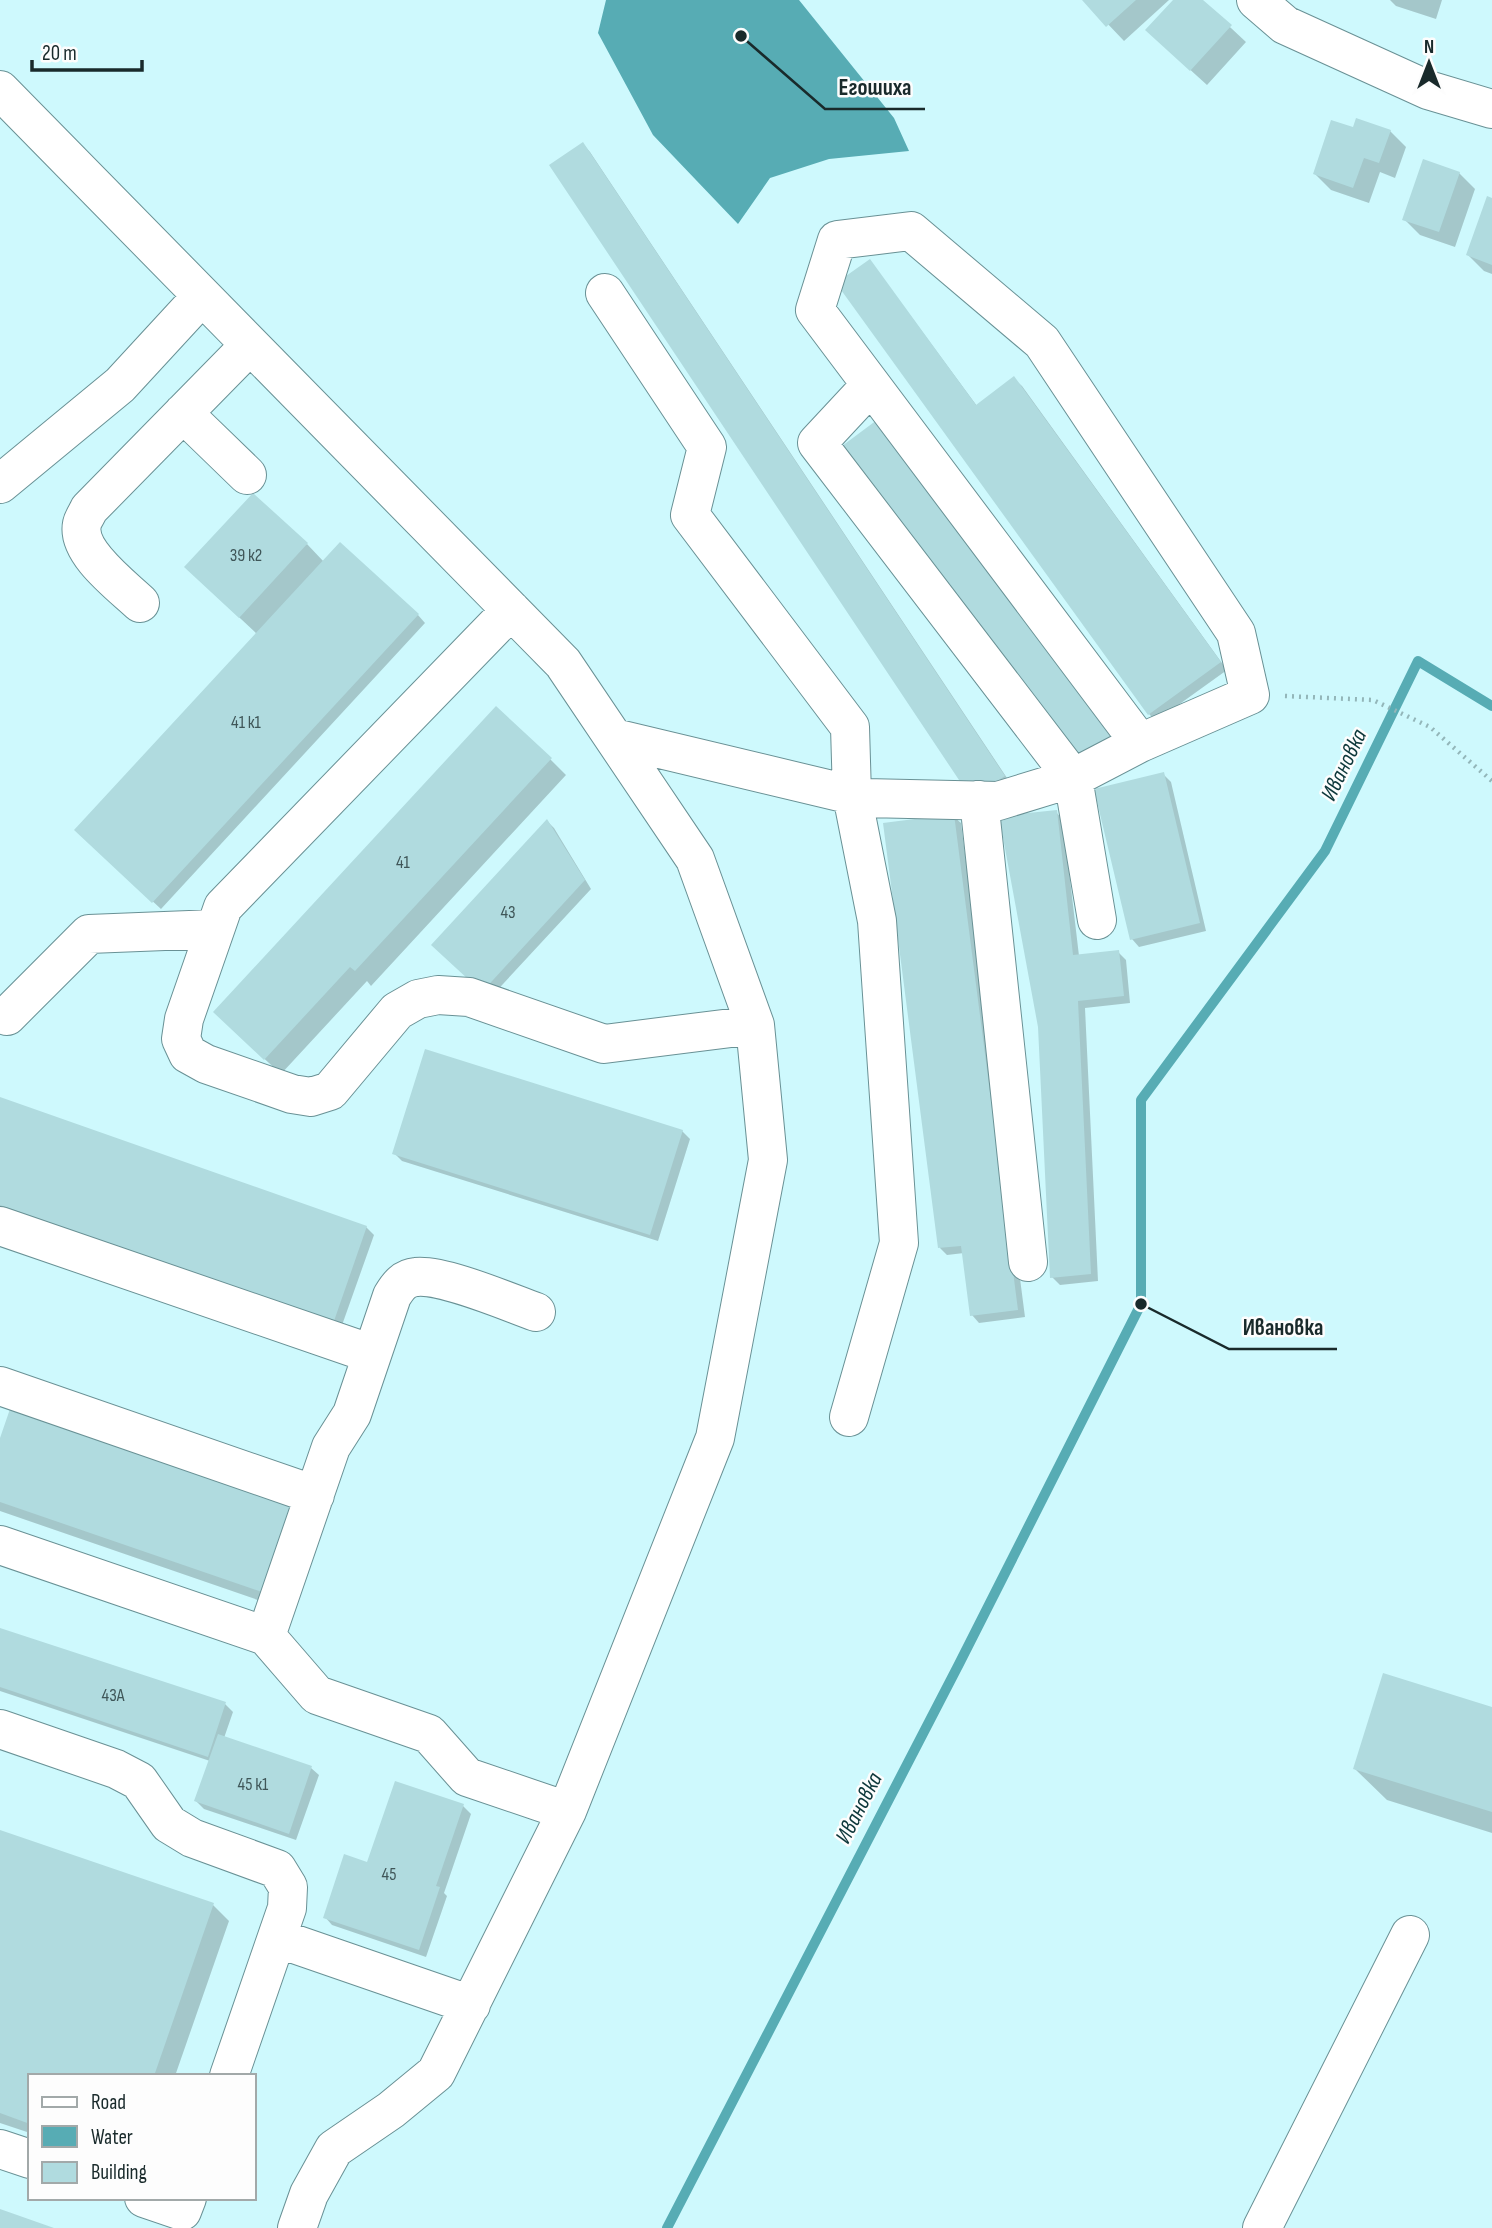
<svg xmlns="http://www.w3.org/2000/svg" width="1492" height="2228" font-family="'Sofia Sans Condensed',sans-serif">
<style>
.water{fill:#57acb4}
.shadow{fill:#0003}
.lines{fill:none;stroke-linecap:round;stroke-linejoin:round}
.stream{stroke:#57acb4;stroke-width:10}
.building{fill:#b0dbdf}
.minor-casing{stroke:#699195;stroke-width:40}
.path{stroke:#93b6b9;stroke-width:4.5;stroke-dasharray:2 5;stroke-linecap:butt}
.minor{stroke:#fff;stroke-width:38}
.labels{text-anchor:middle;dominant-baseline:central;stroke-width:5;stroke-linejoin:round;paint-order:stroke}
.number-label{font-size:18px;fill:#3f5658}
.water-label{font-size:23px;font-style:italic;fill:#0e383b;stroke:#fdfdfd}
.leader{fill:none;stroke:#192a2b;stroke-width:2.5}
.callout-dot{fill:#192a2b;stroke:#fdfdfd;stroke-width:2.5}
.callout-label{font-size:23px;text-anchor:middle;font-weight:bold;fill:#192a2b;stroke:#fdfdfd;stroke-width:5;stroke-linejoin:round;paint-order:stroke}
</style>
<rect width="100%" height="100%" fill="#cef9fd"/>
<!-- water -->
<path class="water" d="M606 0H799L894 118 909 151 829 159 770 178 738 224 653 135 598 33Z"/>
<!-- shadow -->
<path class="shadow" d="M1085 0H1169L1124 41Z
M1175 0H1201L1246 42 1207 85 1164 46Z
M1390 0H1442L1436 19 1396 6Z
M1354 129 1390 131 1406 147 1395 178 1380 172 1369 203 1331 190 1315 174Z
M583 144 590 152 1011 784 980 805Z
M1459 173 1475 189 1455 247 1420 235 1404 219Z
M1492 200V274L1484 271 1468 255Z
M870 261 977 406 1014 379 1022 386 1227 670 1156 721 1149 714Z
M307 544 324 562 418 615 425 623 161 909 84 838 257 634 211 591Z
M550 759 566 775 371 986 367 981 281 1074 231 1028Z
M1163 774 1171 782 1206 931 1139 947 1132 939Z
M1056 812 1063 820 1079 956 1118 952 1126 960 1130 1003 1085 1008 1098 1281 1060 1285 1052 1277 1040 1027Z
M953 816 961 823 1025 1317 979 1323 972 1315 964 1253 947 1255 940 1248Z
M547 821 554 828 591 889 490 998 440 952Z
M0 1099 366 1227 374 1235 341 1328 0 1209Z
M682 1131 690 1139 658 1241 402 1161 394 1153Z
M0 1443 293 1508 281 1608 0 1511Z
M0 1629 225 1704 233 1712 224 1738 311 1768 319 1775 296 1840 204 1809 196 1801 210 1761 0 1691Z
M1492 1709V1833L1387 1800 1355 1769Z
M463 1806 471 1814 444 1893 447 1896 426 1957 332 1925 325 1917Z
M0 1832 213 1905 229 1921 175 2076H30V2133L0 2123Z"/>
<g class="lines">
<!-- stream -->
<path class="stream" d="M667 2228 959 1664 1141 1304V1100L1325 851 1418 661 1492 706"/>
</g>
<!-- building -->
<path class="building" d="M1082 0H1136L1106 27Z
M1173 0H1203L1232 25 1190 71 1145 30Z
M1356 118 1391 130 1379 163 1364 158 1353 188 1313 174 1331 120 1353 127Z
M583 142 1005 776 971 798 549 165Z
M1423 159 1460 172 1439 232 1402 220Z
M1487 196 1492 198V265L1466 255Z
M870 259 976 405 1014 376 1221 662 1148 715 836 283Z
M881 417 1114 735 1075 763 842 446Z
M253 493 308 543 239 618 184 567Z
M340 542 419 614 152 903 74 830Z
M496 706 552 758 355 971 350 967 264 1060 213 1012Z
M1164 772 1200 923 1130 940 1094 789Z
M1057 810 1073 955 1119 950 1124 996 1078 1001 1091 1274 1050 1278 1038 1027 999 816Z
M954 814 1018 1310 970 1316 961 1246 938 1248 883 823Z
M547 819 585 880 482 992 431 945Z
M425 1049 683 1130 650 1235 392 1154Z
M0 1097 367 1226 334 1321 0 1205Z
M10 1409 294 1506 265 1593 0 1502V1438Z
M0 1628 226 1702 208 1757 0 1687Z
M1383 1673 1492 1707V1812L1353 1769Z
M218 1734 312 1766 289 1834 194 1801Z
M395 1781 464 1804 436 1886 440 1887 419 1950 323 1918 344 1854 367 1862Z
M0 1830 214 1903 154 2076H30V2124L0 2113Z
M0 2209 54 2228H0Z"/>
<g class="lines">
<!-- minor casing -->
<g class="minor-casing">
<path id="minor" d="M1256 0 1285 25 1428 90 1492 109
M0 90 563 663 695 859 755 1025 768 1160 715 1438 567 1811 436 2073 391 2110 334 2149 309 2194 297 2228
M605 293 707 447 690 515 850 727 852 795 877 921 899 1243 849 1417
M871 385 817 443 1073 778 1097 920
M183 413 247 475
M0 484 120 385 202 296
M140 603C121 585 76 552 82 524 83 519 87 514 89 509L250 345
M511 610 223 907 184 1019 181 1039 188 1054 206 1064 292 1094 311 1097 330 1091 397 1011 418 999 438 995 469 997 604 1044 755 1025
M614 738 865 798 998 801 1073 778 1140 743 1250 695 1236 633 1042 342 911 231 837 240 815 310 1140 743
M979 800 1028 1262
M7 1016 89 934 215 929
M0 1226 372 1354
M0 1386 315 1495
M0 1545 266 1636 317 1695 429 1734 467 1777 567 1811
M266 1636 331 1447 352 1414 392 1296C398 1286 404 1278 416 1277 443 1274 508 1302 536 1312
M0 1729 116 1769 139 1781 169 1824 192 1838 277 1869 288 1887 287 1908 229 2076
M277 1938 471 2005
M0 2149 30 2159
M144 2198 182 2211 187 2198
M1262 2228 1410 1935"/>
</g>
<!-- path -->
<path class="path" d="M1285 696 1373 700 1430 727 1492 781"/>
<!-- minor -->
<use href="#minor" class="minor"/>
</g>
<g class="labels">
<!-- number labels -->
<g class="number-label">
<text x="246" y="555">39 к2</text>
<text x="246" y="722">41 к1</text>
<text x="403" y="862">41</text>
<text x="508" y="912">43</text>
<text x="113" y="1695">43А</text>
<text x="253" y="1784">45 к1</text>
<text x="389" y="1874">45</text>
</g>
<!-- water labels -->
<g class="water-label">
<text transform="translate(1344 765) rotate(-64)">Ивановка</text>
<text transform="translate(859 1808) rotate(-63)">Ивановка</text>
</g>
</g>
<!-- callouts -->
<path class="leader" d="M741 36L825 109H925M1141 1304L1229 1349H1337"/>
<g class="callout-dot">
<circle cx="741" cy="36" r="7"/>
<circle cx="1141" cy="1304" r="7"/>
</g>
<g class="callout-label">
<text x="875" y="95">Егошиха</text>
<text x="1283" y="1335">Ивановка</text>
</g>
<!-- legend -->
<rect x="28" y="2074" width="228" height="126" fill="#fdfdfd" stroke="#a2a9a9" stroke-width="2"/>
<rect x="42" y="2097" width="35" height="10" fill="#ffffff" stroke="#a2a9a9" stroke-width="2"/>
<text x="91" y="2109" font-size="21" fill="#192a2b">Road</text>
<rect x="42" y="2126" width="35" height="21" fill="#57acb4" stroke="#a2a9a9" stroke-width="2"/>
<text x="91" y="2144" font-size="21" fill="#192a2b">Water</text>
<rect x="42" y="2162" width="35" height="21" fill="#b0dbdf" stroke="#a2a9a9" stroke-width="2"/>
<text x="91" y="2179" font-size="21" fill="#192a2b">Building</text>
<!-- north arrow -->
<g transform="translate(1429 63)" stroke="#fdfdfd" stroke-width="5" paint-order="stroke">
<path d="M0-5L12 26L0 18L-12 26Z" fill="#192a2b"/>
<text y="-10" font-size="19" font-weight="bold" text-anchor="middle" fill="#192a2b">N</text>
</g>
<!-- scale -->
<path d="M32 60v10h110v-10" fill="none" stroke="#192a2b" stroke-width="3.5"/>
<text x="42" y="60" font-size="21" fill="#192a2b" stroke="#fdfdfd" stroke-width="5" paint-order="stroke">20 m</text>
</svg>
